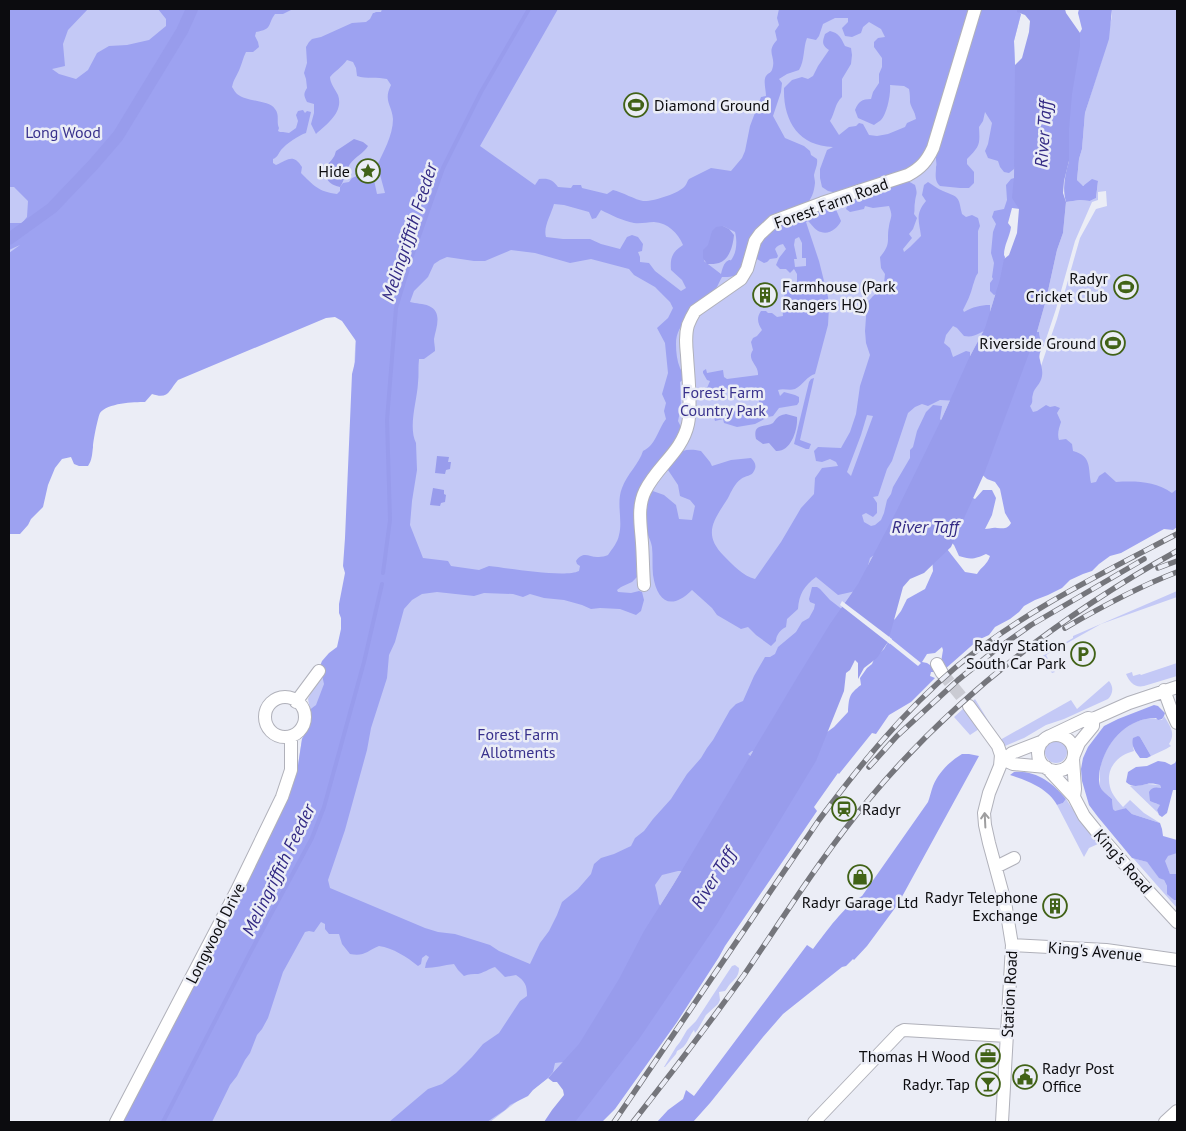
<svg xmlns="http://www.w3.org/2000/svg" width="1186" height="1131" font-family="'PT Sans',sans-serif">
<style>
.green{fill:#c4c9f6}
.forest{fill:#9da2f1;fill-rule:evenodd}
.water{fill:#989cec}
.pier{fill:#ebedf6}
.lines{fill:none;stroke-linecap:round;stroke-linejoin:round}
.stream{stroke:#989cec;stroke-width:4}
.canal{stroke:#989cec;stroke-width:12}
.minor-tunnel{stroke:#cacbd3;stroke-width:12;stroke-dasharray:12 6;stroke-linecap:butt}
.minor-casing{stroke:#b0b1ba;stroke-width:14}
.minor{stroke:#fff;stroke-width:12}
.rail-casing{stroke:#75767c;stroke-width:5.5}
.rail{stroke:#ebedf6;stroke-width:4;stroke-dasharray:11;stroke-linecap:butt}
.oneway{stroke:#9e9e9f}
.labels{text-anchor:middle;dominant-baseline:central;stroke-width:5;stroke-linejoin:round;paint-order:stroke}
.poi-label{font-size:16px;fill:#0c0c0f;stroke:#ebedf6;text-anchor:end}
.park-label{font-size:16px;fill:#39328d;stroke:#ebedf6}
.street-label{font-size:16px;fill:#0c0c0f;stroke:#ebedf6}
.water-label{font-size:18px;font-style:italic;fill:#332a84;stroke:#ebedf6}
</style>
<rect width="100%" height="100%" fill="#ebedf6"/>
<!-- green -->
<path class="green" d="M9 9H971L1021 14 1014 41 1015 65 1014 176 1000 279 985 328 969 358 942 418 896 512 858 584 830 624 798 676 673 885 644 931 579 1044 548 1078 490 1122H120L227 924 289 797 297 772 302 739 309 722 310 710 308 699 313 688 340 648 346 570 357 300 80 415 9 522Z
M1112 9H1177V499L1088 491 1027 407 1057 319 1080 238 1096 209 1107 206 1106 191 1098 192V200L1092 202 1075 241 1056 309 1044 345 1040 338 1039 332H1037L1046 300 1057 250 1063 233 1066 202 1080 200 1090 201 1096 198 1098 181 1082 186 1077 180 1079 159 1082 149 1085 113 1102 59 1112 16Z
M1177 591V597L1101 624 1046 655 1055 672 1052 673 1041 657 1073 638V636Z
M1177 663V676L1144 686C1135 688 1130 683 1126 674L1132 672 1133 676 1140 674 1141 675Z
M1109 681C1114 687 1113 694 1108 699L1064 719 1046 725 1024 738 1005 746 971 703 975 699 1000 740 1071 700 1077 709Z
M964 708 979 729 970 735 954 717Z
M1164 716C1170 726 1176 733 1169 744L1171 746 1166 749 1151 756 1140 737 1133 747 1134 751C1118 755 1105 768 1110 787 1112 795 1118 801 1123 807L1130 800 1144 813 1160 823 1132 814 1126 808 1115 812 1113 809 1112 799C1109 796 1102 791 1101 788 1099 785 1100 783 1100 780 1096 750 1130 710 1162 720Z
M1045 752a11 11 0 1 1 22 0a11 11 0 1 1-22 0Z
M1147 784 1160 785 1161 788 1155 803 1161 805 1157 810 1158 813 1130 786H1138Z
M1066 799 1076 814 1098 844 1089 848 1084 857 1057 805 1063 803Z
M1175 853H1177V874H1170L1164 861 1167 856Z
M1133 858 1147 862 1159 877 1164 880 1174 900H1177V908Z
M735 965 739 968C739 976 735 979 730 984 728 986 727 989 725 991L719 992 720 1000 718 1004 706 1015 698 1029 695 1033 694 1030C687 1039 688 1046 677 1051L676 1054 665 1067H664L676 1047 680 1042 687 1030 696 1021 726 975 732 966Z"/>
<!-- forest -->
<path class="forest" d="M9 9H88L68 30 63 44 65 66 52 69 59 74 76 79 88 70 97 53 109 46 127 45 149 40 166 26V19L158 9H293L283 14H275C267 25 273 29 256 32L255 36 258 42 259 47 253 52H246C243 58 242 63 240 68 237 76 234 78 232 87 234 90 235 92 237 94 247 102 269 100 275 109 280 115 276 122 279 128L278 131 280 132H283L289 133 296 128 298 121 296 115 298 111 303 110 305 113 307 111 311 112 306 133C299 135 286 144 281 150 278 154 278 157 273 159V163L276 165C288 160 293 153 302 167L301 173C313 185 319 192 337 194L340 191V187L343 183 349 182 352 178 357 176 367 180 371 179 374 180 377 194 385 193 379 171 376 168C383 152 393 136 393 119 392 105 383 101 391 85L387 79C378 77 366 79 357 76L356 68 353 62 347 60C341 68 336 70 330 77 330 83 335 89 338 95 344 112 327 124 316 134L311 124 314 113V104L307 102C304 96 303 94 307 88L306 79 304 73 307 63 306 47 309 42 312 39 321 37 352 23 366 22 370 19 373 13H374L376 12H381L382 9H558L480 146 535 185 539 179C548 178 552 179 558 187L571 188 573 185H581L582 188 607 194 613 190C622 192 636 200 643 201 652 202 680 193 685 186 687 184 687 181 689 179L711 168 731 171 742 158 745 151 750 126 761 97 766 96C766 90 763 81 766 76 770 71 769 75 772 70 777 56 765 53 777 40L775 31 779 25 777 18 779 9H1018V11L1021 14 1014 41 1015 65 1019 75V153L1014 169 1009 173 1004 172 1000 167 998 161 988 158 985 151 988 144 992 123 985 112 983 121 979 127C980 145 980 146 967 159V164L974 172V183L969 188H960L940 186C934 180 936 175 936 167 937 164 936 162 936 159 936 152 940 152 938 143L924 161 871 192 875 196 881 193 885 185 908 181 915 185C918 195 916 193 915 202 914 206 915 210 914 214L917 218 913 229 909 234 912 238 903 249 904 252 910 247 921 236C919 221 915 214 926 201L922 195 924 185 928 182C933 185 938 189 943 191 960 198 958 196 962 214L966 217 972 215 978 218 980 226 978 231V273C975 277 975 280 973 285 971 294 967 302 963 310L964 312C973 307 980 305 990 305 990 318 993 327 980 333 974 336 971 337 964 336L957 328 953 326 946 335 944 343 950 348 953 357 966 351 970 352V366L958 401 940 400 928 406 922 404 915 407 908 413 892 461 887 469 878 496 873 497 877 503V513L873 517 866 513 862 515 864 522 871 526 875 525 881 520 884 513 887 500 891 494 893 487 910 458V450L913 447 917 431 926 412 933 405 942 406 940 419 945 425 878 552 870 558 864 581 856 591 838 595 816 577C804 586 799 594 798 609L787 619 786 627C781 629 776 635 776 641L771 646 756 635 748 627 741 629 717 615 712 608 692 590C671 611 657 602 653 575 652 566 653 556 652 547 651 540 647 534 645 528 640 545 635 560 637 577L632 582 621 587 617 590 618 592 631 593 639 591 642 592 644 600 641 611 636 615 620 609 600 608 591 609 582 605 564 600 544 598 530 594 523 597 513 594 484 593 474 596 437 592 422 594 412 600 404 609 395 642 389 655 387 678 371 728 367 750 345 830 328 880 330 888 425 928 438 932 455 934 490 945 499 951 530 964 540 943 549 931 557 915 562 902 578 889 591 874 594 864 601 858 614 854 631 846 635 838 644 831 653 819 671 799 687 774 701 758 707 748 713 740 730 710 736 704 743 701 754 676 765 657H770L775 654 778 647 796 632 802 622 809 618 814 609 815 604 810 602 809 599 812 587H817L820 589 830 600 843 610 760 753 752 751 748 754 754 759 688 871H678L662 875 655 885 657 893 659 904 664 910 572 1061 555 1063 553 1072 548 1078 533 1090 528 1096 510 1105 505 1110 487 1122H389L428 1089 442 1084 456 1073 472 1057 483 1044 499 1033 520 1001 527 996C527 985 525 981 516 975L505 977 495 967C489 969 483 973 478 974 473 974 469 974 464 976L458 970 454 964C444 965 435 968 425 968L426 963 429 957 426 955 422 958 421 964 418 966C407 957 393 948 379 946 367 951 364 957 350 954L342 944 339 934H329L325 929V924L321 922 314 932 309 931 305 932 283 972 268 1018 262 1029 257 1035 250 1053 245 1060 237 1076 230 1085 212 1122H120L227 924 225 919 239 900 289 797 297 772 302 739 307 729 308 711 316 705 324 684 320 666 322 661 329 653 337 647 341 629V618L339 613V604L345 573 343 566 345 538 352 374 355 362 356 341 342 321 335 317 326 318 178 380C169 390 169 400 152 394L145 402C134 402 107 403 100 413 98 417 93 441 93 447 92 455 92 460 88 466H79L74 464 71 457 62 459 55 468 48 485 43 507 31 519 28 525 20 534H9V253L20 245 9 250V223H22L27 217 28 201 14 187H9ZM835 18H848V22L842 28 845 36 852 37 861 33 863 27 869 22 881 29 885 37 878 38 874 42V47L882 58V67L879 74V83L873 92 871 99C862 99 858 102 855 110L858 118 874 125C876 123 879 122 881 120 887 114 891 94 890 85L904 86 909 89C910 94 910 98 910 102 911 108 915 111 916 119L907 123 905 127 888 134 877 136 869 135 863 124 859 123 856 126 849 127 839 135 830 121C835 113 835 103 842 97V79L851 64 852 55 851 48 845 46C841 38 839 33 830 31L825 34C822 43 822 45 829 50L818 66 813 76 808 79 802 77 792 80 784 88C783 120 798 146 833 147L827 150 820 169V178L822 187 828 191 837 193 849 202 846 209 850 212 864 209 865 206 873 208 889 206C893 217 891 215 889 226 886 241 892 243 880 257L881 268 885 274 884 283 880 291 873 296 867 303 865 331 866 343 870 355 860 386 856 414 850 432 841 448 818 447 814 451 816 461 822 462 830 459 836 462 838 466 822 468 815 478 814 494 801 508 781 542 755 579C743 576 733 565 724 556 702 534 714 520 728 498 731 492 735 483 741 479 746 475 751 477 754 471 757 466 755 462 751 458L731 460 712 466 710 462 701 451C681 447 675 453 668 470L678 485 680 496 690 500 695 506 692 520 679 519 676 505 664 495 650 490 682 429 678 421 681 407 680 382 684 379C684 374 682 372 680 368 677 361 676 352 676 344 676 322 696 312 710 298 715 293 718 284 722 277 740 278 743 270 755 258L764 263 767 262 770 259 777 258 778 256 775 249C777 246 779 245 783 244L786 249 779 258 776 265 780 269H786L790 273 794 269 797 274V282C795 284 792 285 790 287 782 293 782 307 783 316L777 317 772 313H768L766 311H761C756 318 758 324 762 330L757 336 753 338 751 342 753 350C746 360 759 365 758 375L727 379 724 377 723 370 707 373 706 369 703 371V373L707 380 710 381 707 388 709 393 713 396 728 389C734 391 740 395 745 390H755L760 404 757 410 752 408 727 412 719 407 713 413 715 421 723 419 724 423 737 427 755 424 768 417 773 416 779 408 797 405 799 402V397L795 395 784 392 780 396 778 390C784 388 789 391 795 389 803 385 807 376 815 374L828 325 829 308 828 297 819 261 806 222 808 221C812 225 816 231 821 232 829 235 838 228 841 221L834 205 808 214 804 218H790C804 206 813 203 815 183 815 180 814 177 814 175 815 169 818 165 817 159L811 155 810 151 804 146 785 138 773 116 781 92 782 83 779 79 787 74 799 70C805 60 803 48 807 38L816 40 819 36 823 24ZM554 204 564 205 589 212 592 219 596 218 601 210C611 215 623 221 634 223 641 224 647 222 654 222 668 223 678 233 683 245 672 252 670 258 671 270L682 280 686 288 681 291 655 271 649 263 640 262V257L638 252 642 251 643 244 638 237 632 235 627 237 620 249 601 244 590 239H563L546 237C543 227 551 215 554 204ZM723 226 735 232C737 239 737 250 733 257 729 264 732 257 726 262 723 265 722 270 721 274L704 261ZM799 237 802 243V258H806V266L795 267 794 259H797L794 245 795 239ZM511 250 535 253 570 263 591 259 629 269 634 275 655 287 670 302 673 308 668 318 657 328 665 343 668 373 662 394 666 403 664 411 666 419C658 429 656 445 643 451 639 464 627 474 622 488 616 503 623 520 619 535 618 542 612 549 608 555 606 556 601 557 599 557 589 558 584 550 576 561L577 564 580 566 579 571C565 578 508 568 489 566L479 570 451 566 448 561 423 558 410 525 412 501 417 470 416 443C408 427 417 401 418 383 419 375 418 367 419 359H424L435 351C435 346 434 343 434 339 436 328 443 312 429 306 423 303 416 304 410 302L414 291 428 277 434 264 440 260 447 257 474 261H485ZM867 415 873 416 851 476 847 472 861 435Z
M1079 9H1112L1109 39 1085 113 1082 149 1079 159 1077 180 1083 186 1092 179 1098 181 1096 198 1090 201 1080 200 1066 202C1062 188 1065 175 1069 161L1064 154 1077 38 1082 29 1078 13Z
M1020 176V209L1012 208 1008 223 1011 227C1010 236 1004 245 1004 255L1005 257 1000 293 994 295 990 291V283L993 279 992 277 994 263 991 253 993 232 996 224 992 217 994 211 1004 209 1007 200 1006 185 1011 179Z
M1035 332H1039L1040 338 1044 345C1041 350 1038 355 1040 360 1041 366 1043 370 1042 376 1041 384 1034 388 1033 394 1031 400 1034 401 1030 406L1033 412 1037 411 1046 405 1050 407 1055 406 1060 408 1057 413 1061 422C1059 428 1057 434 1059 440L1066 439 1072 444 1073 451C1092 456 1088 468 1091 483L1096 482 1099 476 1105 472 1116 482C1136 481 1155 481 1172 493L1177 489V527L1173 530 1164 529 1121 553 1110 556 1099 564 1092 571 1083 574 1070 580 1062 588 1048 595 1035 600 1024 606 1019 612 1010 619 995 627 989 635 978 640 944 670 941 662 943 650 942 647 935 653 927 654 922 662 927 663 936 669V672H931L930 676 935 678 911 702 889 715 876 734 872 733 839 774 838 773 814 807 817 811 725 946 719 957 677 1022 615 1109 602 1122H567L823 735 834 727 848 712C849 697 849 694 861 685L860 678 867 668 872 664 875 657 884 649 888 642 918 666 921 663 890 638 888 632 889 623 895 619 901 611 907 599 925 589 933 571 932 558 947 549 965 572 977 574C982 566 987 565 990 556L986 554C975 559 971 560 959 556L954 545 944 535 969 496 975 499 983 490H992L996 498 992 515 985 529C989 529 993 527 997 528 1003 528 1007 530 1011 523L1005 513 1000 489 995 482 987 479 978 471Z
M814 378 800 440 811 444 809 449H806L794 444 809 382 811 379Z
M1154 705 1158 706 1165 713 1164 716 1162 719 1158 720 1156 718C1127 718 1106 742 1100 769 1099 773 1098 784 1101 788 1102 791 1109 796 1112 799L1113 809 1115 811 1126 808 1132 814 1160 823 1162 829 1163 836 1177 840V853L1168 856 1165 861 1170 874H1177V900H1174L1167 894V886L1164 880 1159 878 1147 862 1132 858 1098 817 1089 805 1082 781 1081 769 1083 758 1088 747 1104 726 1118 719Z
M1138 736 1140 737 1151 756 1147 758H1140C1135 751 1131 746 1133 738Z
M962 754H969L979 756 898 904 867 946 854 960 853 959 846 966 842 967 783 1014 763 1037 710 1103 693 1122H657L668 1110 683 1099 686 1090 694 1096 807 945 813 949C826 932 844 906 862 896L928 802C930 797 931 791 933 786 938 773 950 761 962 754Z
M1177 759V790H1173L1167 813 1162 817 1159 815 1157 810 1160 805 1150 801 1149 792C1152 787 1155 787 1161 788L1160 785C1156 784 1151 783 1147 784 1138 786 1133 788 1126 782L1128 772 1136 767 1147 766 1158 761 1165 762 1171 765 1175 763Z
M1014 772C1036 770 1053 783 1066 799L1063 803 1057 805C1048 788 1026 780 1010 775Z"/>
<!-- water -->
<path class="water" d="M1017 9H1065L1066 13 1080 33V46L1072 94 1069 129V161L1064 181 1063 193 1066 202 1063 233 1057 250 1046 300 1037 332 984 474 951 547 924 573 910 579 903 587 888 642 877 658 864 668 858 679V663L855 660 850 670 846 673 844 691 816 761 717 924 639 1039 575 1122H544L552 1110 564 1095 563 1090 557 1082H553L548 1078 579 1044 619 979 644 931 673 885 798 676 830 624 858 584 896 512 942 418 969 358 985 328 1000 279 1004 259 1009 255 1017 233 1019 209 1012 198 1014 176 1015 65 1022 58 1029 32 1030 21 1025 15 1017 12Z
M354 139 363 142 368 146C364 153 355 157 350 164 345 171 345 180 340 187 335 186 330 184 327 179 319 168 328 166 333 158 335 156 335 153 336 151Z
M723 226 729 229 734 235C733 245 730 259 719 263 716 264 711 264 707 264L703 258V250L708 245 712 231 716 227Z
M786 414 797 417C798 430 791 452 776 451L769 443 763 444 756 439C752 422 766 428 773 423 774 422 775 420 776 419 779 416 781 415 786 414Z
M437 456 449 457 448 462H451L450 469 446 470 445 474 435 473Z
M433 488 444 490V494L446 495 445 502 441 503 440 506 430 505Z"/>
<!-- pier -->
<path class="pier" d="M842 601 892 639 890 644 840 605Z"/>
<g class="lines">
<!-- stream -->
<path class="stream" d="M383 573 390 520 387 420 396 308 412 256 443 168 481 92 529 9
M163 1122 251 951 312 838 324 807 364 662 382 584"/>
<!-- canal -->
<path class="canal" d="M9 239 52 208 93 165 118 136 182 31 192 9"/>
<!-- minor-tunnel -->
<path class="minor-tunnel" d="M942 673 969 706"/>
<!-- minor casing -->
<g class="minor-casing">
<path id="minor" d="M644 585C643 571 643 557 642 543 641 526 637 507 645 491 657 466 682 452 688 424 692 405 688 375 687 355 686 345 685 335 688 325 690 320 692 316 695 311L741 279 747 269 755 241 760 234 774 221 822 203 908 175C921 168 927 161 933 148L975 9
M937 664 942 673
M1164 690 1172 712 1177 723
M265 717a20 20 0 1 1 40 0a20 20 0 1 1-40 0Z
M296 702 319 671
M969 706 998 746 1001 755 1000 766 989 793 984 813 985 825 989 843 1005 902 1012 945 1002 1122
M1038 753a18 18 0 1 1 36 0a18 18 0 1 1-36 0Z
M1048 737 1088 718 1093 719 1129 703 1177 687
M1074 755 1079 743 1093 726V719
M1002 759 1013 764 1046 767
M1073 759 1075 789 1074 797
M1004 760 1012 753 1043 741
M1047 768 1074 797 1084 816 1097 832 1141 883 1177 922
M996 867 1014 858
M1012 945 1106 950 1177 960
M116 1122 236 892 282 797 291 770V736
M814 1122 900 1032 904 1030 1007 1036
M1165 1122 1177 1111"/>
</g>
<!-- minor -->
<use href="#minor" class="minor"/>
<!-- rail casing -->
<g class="rail-casing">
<path id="rail" d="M1158 568 1177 561
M1065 628C1101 607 1138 587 1177 572
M869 767 897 736 958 680 994 651 1031 625 1144 559
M614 1122 819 820C860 765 903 712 956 667 1022 612 1101 574 1177 534
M633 1122C671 1074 708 1025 744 975 785 915 823 854 870 798 955 696 1062 615 1177 551"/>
</g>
<!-- rail -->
<use href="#rail" class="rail"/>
</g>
<!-- one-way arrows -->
<defs><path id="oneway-shaft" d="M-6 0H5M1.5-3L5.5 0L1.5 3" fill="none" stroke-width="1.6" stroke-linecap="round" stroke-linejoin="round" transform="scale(1.25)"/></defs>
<use class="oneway" href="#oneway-shaft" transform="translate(985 820) rotate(-93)"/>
<!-- icons -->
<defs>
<g id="stadium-ring" transform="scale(1.25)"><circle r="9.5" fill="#ebedf6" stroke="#416217" stroke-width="1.5"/><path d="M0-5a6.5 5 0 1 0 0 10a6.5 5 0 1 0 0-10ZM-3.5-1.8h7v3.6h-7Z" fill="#416217"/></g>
<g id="sight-ring" transform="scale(1.25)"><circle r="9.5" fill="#ebedf6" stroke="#416217" stroke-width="1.5"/><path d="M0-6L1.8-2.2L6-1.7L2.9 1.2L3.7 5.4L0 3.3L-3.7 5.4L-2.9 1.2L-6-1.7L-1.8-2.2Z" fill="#416217"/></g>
<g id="building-ring" transform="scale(1.25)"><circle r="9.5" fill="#ebedf6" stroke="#416217" stroke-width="1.5"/><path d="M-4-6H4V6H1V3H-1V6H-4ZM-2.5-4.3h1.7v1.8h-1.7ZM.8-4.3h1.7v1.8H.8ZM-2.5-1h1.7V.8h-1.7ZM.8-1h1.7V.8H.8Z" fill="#416217"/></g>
<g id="parking-ring" transform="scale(1.25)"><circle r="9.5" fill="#ebedf6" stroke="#416217" stroke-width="1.5"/><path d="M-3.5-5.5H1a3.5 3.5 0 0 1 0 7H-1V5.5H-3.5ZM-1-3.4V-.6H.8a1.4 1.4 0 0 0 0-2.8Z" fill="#416217"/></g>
<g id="station-ring" transform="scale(1.25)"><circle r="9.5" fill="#ebedf6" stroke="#416217" stroke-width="1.5"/><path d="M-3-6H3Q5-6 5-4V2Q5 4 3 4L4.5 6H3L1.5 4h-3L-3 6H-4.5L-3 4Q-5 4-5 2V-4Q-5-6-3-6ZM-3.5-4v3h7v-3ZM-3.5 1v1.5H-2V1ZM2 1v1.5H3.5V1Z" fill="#416217"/></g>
<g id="shop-ring" transform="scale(1.25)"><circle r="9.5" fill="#ebedf6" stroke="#416217" stroke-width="1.5"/><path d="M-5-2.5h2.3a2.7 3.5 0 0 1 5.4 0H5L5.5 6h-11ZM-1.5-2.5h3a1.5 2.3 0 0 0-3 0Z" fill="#416217"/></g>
<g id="office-ring" transform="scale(1.25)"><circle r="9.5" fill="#ebedf6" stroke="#416217" stroke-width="1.5"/><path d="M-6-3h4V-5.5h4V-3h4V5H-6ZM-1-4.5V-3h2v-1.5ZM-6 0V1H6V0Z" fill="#416217"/></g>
<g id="civic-ring" transform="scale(1.25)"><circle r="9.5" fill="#ebedf6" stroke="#416217" stroke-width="1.5"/><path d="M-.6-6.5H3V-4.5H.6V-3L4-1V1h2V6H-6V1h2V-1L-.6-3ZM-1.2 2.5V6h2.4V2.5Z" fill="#416217"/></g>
<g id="bar-ring" transform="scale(1.25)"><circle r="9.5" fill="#ebedf6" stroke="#416217" stroke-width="1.5"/><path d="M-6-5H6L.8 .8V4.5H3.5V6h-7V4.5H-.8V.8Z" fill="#416217"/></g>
</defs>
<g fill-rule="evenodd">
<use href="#stadium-ring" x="636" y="105"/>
<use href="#sight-ring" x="368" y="171"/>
<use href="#stadium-ring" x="1126" y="287"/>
<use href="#building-ring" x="765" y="295"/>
<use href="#stadium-ring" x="1113" y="343"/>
<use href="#parking-ring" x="1083" y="654"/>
<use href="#station-ring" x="844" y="809"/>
<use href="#shop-ring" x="860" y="877"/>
<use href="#building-ring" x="1055" y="906"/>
<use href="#office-ring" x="988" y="1056"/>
<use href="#civic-ring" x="1025" y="1077"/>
<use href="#bar-ring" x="988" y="1084"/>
</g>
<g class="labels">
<!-- poi labels -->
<g class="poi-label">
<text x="654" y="105" text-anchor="start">Diamond Ground</text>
<text x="350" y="171">Hide</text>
<text x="1108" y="278">Radyr<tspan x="1108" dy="18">Cricket Club</tspan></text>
<text x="782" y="286" text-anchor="start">Farmhouse (Park<tspan x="782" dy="18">Rangers HQ)</tspan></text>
<text x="1096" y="343">Riverside Ground</text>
<text x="1066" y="645">Radyr Station<tspan x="1066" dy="18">South Car Park</tspan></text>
<text x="862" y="809" text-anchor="start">Radyr</text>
<text x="1038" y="897">Radyr Telephone<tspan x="1038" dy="18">Exchange</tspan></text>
<text x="860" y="902" text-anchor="middle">Radyr Garage Ltd</text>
<text x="970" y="1056">Thomas H Wood</text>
<text x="1042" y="1068" text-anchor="start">Radyr Post<tspan x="1042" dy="18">Office</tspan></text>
<text x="970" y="1084">Radyr. Tap</text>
</g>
<!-- park labels -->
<g class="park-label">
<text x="63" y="132">Long Wood</text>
<text x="723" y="392">Forest Farm<tspan x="723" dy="18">Country Park</tspan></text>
<text x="518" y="734">Forest Farm<tspan x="518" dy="18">Allotments</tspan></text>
</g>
<!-- street labels -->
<g class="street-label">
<text transform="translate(831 203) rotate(-20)">Forest Farm Road</text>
<text transform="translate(1123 861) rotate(49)">King's Road</text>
<text transform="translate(215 933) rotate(-63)">Longwood Drive</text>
<text transform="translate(1095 951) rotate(5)">King's Avenue</text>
<text transform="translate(1009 994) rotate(-87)">Station Road</text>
</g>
<!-- water labels -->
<g class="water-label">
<text transform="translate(1043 134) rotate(-86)">River Taff</text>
<text transform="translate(409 232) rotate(-72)">Melingriffith Feeder</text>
<text x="925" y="526">River Taff</text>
<text transform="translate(278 870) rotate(-64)">Melingriffith Feeder</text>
<text transform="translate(713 878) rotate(-58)">River Taff</text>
</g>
</g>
<!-- border -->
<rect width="1186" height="1131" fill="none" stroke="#0c0c0f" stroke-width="20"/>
</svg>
